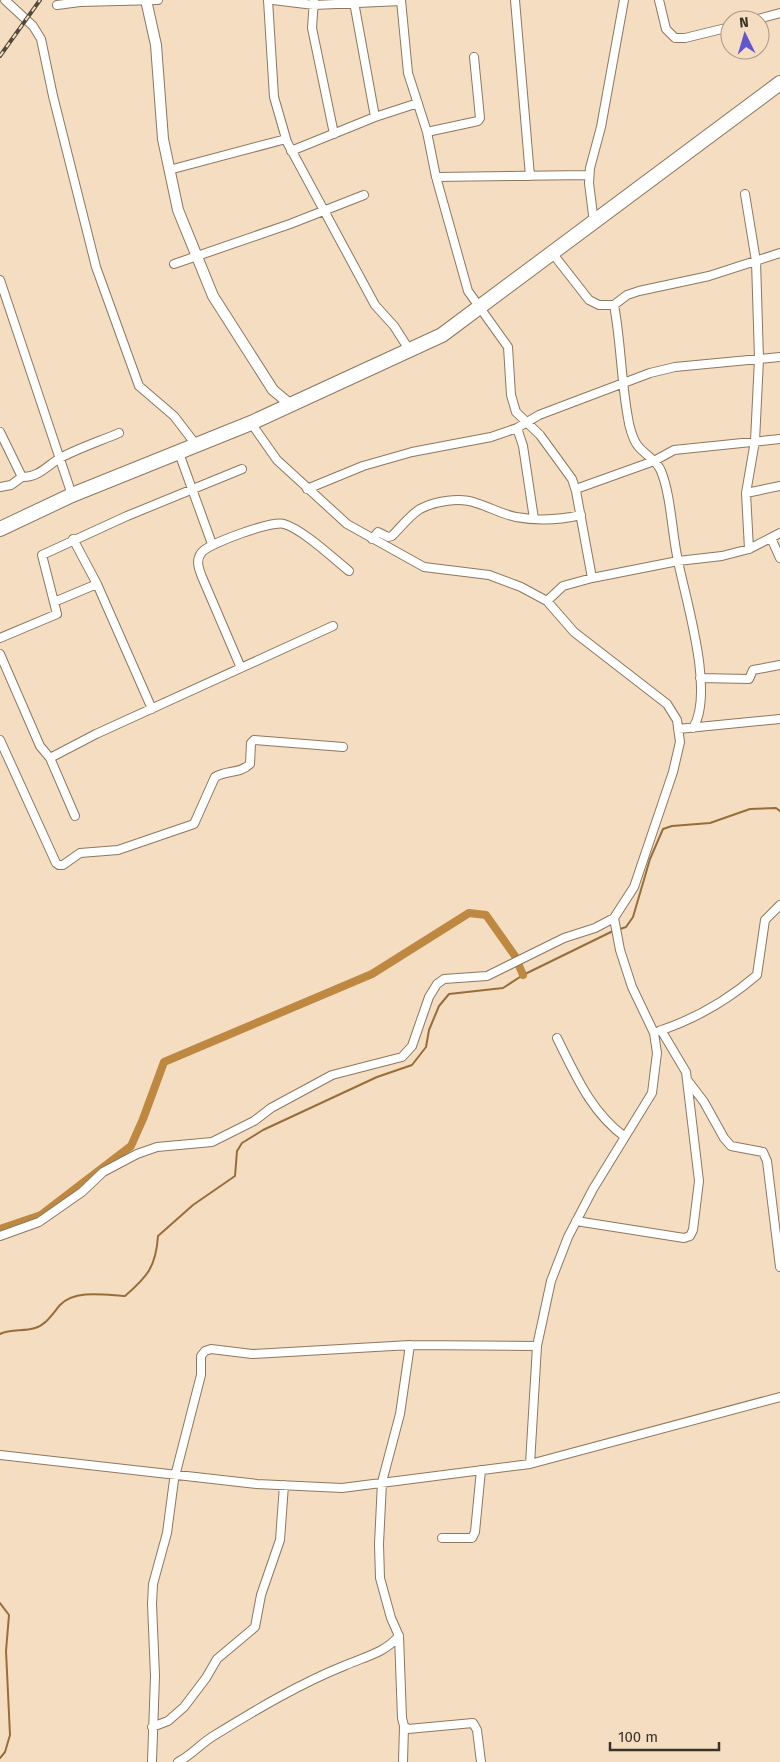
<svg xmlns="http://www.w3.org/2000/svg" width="780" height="1762" font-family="'Fira Sans',sans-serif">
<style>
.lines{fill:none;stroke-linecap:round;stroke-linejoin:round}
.stream{stroke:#976e39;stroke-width:2}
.canal{stroke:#be8840;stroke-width:8}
.street-casing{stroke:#8d785f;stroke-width:10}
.secondary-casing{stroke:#8d785f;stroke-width:12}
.highway-casing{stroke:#8d785f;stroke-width:16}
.street{stroke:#fff;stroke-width:8}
.secondary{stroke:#fff;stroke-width:10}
.highway{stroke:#fff;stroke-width:14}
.rail-casing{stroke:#53493b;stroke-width:4}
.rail{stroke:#f4ddc1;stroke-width:2;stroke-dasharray:5.5;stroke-linecap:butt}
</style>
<rect width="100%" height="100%" fill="#f4ddc1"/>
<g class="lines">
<!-- stream -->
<path class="stream" d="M617 930 626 927 633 917 650 859 663 829 672 826 710 823 750 809 776 808 780 811
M0 1334C11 1328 23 1332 35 1328 46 1325 53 1313 60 1305 75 1289 106 1295 125 1296 147 1277 156 1267 158 1236L193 1205 235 1176 237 1151 242 1143 263 1130 377 1077 412 1065 426 1047 429 1030 439 1006 449 994 503 988 523 975 613 931
M0 1603 9 1615 6 1651 10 1735 5 1752 0 1758"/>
<!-- canal -->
<path class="canal" d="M0 1229 41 1215 131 1146 143 1119 164 1062 372 974 469 913 486 915 515 956 523 975"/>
<!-- street casing -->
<g class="street-casing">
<path id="street" d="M5 0 33 26 41 39 53 96 96 267 139 386 174 416 197 446
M268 0 274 97 287 142 375 305 394 326 410 351
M273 0 314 5 401 1
M314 0 312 28 334 134
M401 0 408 73 427 132 436 177 468 291 508 347 511 395 516 412 540 435 572 479 576 491 592 578
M515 0 530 176
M659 0 666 29 675 38H685L730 27
M354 2 375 117
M57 5 80 2 158 0
M754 20 780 13
M427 132 478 121 480 118 474 57
M291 151 375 117 418 103
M169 170 286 139
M436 177 589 175
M745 194 756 261 759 359 755 441 746 493 749 549
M594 223 589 183 590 168 601 127 624 0
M553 254 589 300 599 305H614L627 295 639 291 709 276 780 253
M174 264 290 224 364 195
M0 280 72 495
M614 305C621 342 621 380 628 418 629 426 633 440 638 446 645 455 657 460 661 471 671 495 672 534 678 561 686 601 715 693 693 728
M517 428 523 446 534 519
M0 432 22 477C38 478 48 465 60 458 79 448 100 441 119 433
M179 453 212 544
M0 487 11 485 22 477
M307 489 363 466 412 452 491 437 517 428 539 415 650 373 675 367 780 357
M576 489 654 461 674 450 780 439
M746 493 780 486
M771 538 780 558
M73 539 97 584 152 709
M372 539 378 532 388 537 392 536C400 528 410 515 420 509 435 501 460 497 476 503 490 507 501 514 516 517 538 521 559 520 581 515
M547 601 563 586 592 578 678 561 722 556 749 549 780 533
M54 602 97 584
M0 638 57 614 42 555 127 516 242 469
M0 654 40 746 50 758 75 816
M241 668 202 577C199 569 195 560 202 552 210 543 273 520 284 524 302 529 333 558 349 571
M700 678 749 679 753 670 780 665
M678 729 780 719
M0 740 56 863 59 865H63L80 853 118 850 194 824 215 777C226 770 240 774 250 764L251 743 254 740 343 747
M50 758 96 734 333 626
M659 1031C695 1019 728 1000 757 975L765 920 780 905
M557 1038C576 1076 591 1112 625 1137
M688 1081 704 1102 724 1138 731 1146 763 1152 767 1161 780 1267
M576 1221 684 1238 690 1236 693 1230 699 1181 687 1080 686 1072 661 1030
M0 1236 39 1222 82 1192 103 1172 137 1154 157 1147 212 1142 254 1121 271 1108 332 1075 402 1057 412 1046 429 997 437 984 444 979 487 976 564 938 595 928 614 918 634 887 673 772 680 742 677 720 667 704 574 632 547 601 521 587 489 575 424 567 347 524 277 460 251 423
M410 1345 400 1414 382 1482 379 1544 380 1578 391 1618 399 1636 402 1718 404 1726 408 1729 473 1723 477 1730 481 1762
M0 1455 257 1484 342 1488 530 1464 780 1397
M530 1464 537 1346 551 1281 568 1237 593 1189 652 1093 657 1053 654 1033 632 987 620 950 614 918
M442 1538H472L475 1532 481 1470
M152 1727 168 1721 184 1707 206 1678 217 1659 255 1627 261 1595 280 1540 284 1485
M152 1762 155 1676 152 1604 153 1584 167 1533 174 1480 201 1375V1356L205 1351 211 1349 252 1354 410 1345 537 1346
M178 1762C192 1755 201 1743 215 1735 257 1709 301 1683 346 1665 367 1656 384 1653 399 1636
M403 1762 404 1726"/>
</g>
<!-- secondary casing -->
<g class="secondary-casing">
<path id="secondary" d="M146 0 156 45 163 139 178 210 213 296 273 390 291 405"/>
</g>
<!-- highway casing -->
<g class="highway-casing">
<path id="highway" d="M0 529 72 495 251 423 442 335 780 83"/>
</g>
<!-- street -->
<use href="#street" class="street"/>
<!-- secondary -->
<use href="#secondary" class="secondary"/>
<!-- highway -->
<use href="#highway" class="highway"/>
<!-- rail casing -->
<g class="rail-casing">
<path id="rail" d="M0 56 40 0"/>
</g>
<!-- rail -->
<use href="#rail" class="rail"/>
</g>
<!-- north arrow -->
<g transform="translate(745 35) rotate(355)"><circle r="24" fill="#f4ddc1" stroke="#aa9984"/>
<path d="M0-4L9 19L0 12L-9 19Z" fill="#6156cf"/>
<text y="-8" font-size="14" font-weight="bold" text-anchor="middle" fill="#3c3328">N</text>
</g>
<!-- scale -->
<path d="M610 1742v8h109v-8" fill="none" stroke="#3c3328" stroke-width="2.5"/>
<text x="618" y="1742" font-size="15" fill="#3c3328" stroke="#f4ddc1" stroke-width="4" paint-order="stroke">100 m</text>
</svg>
